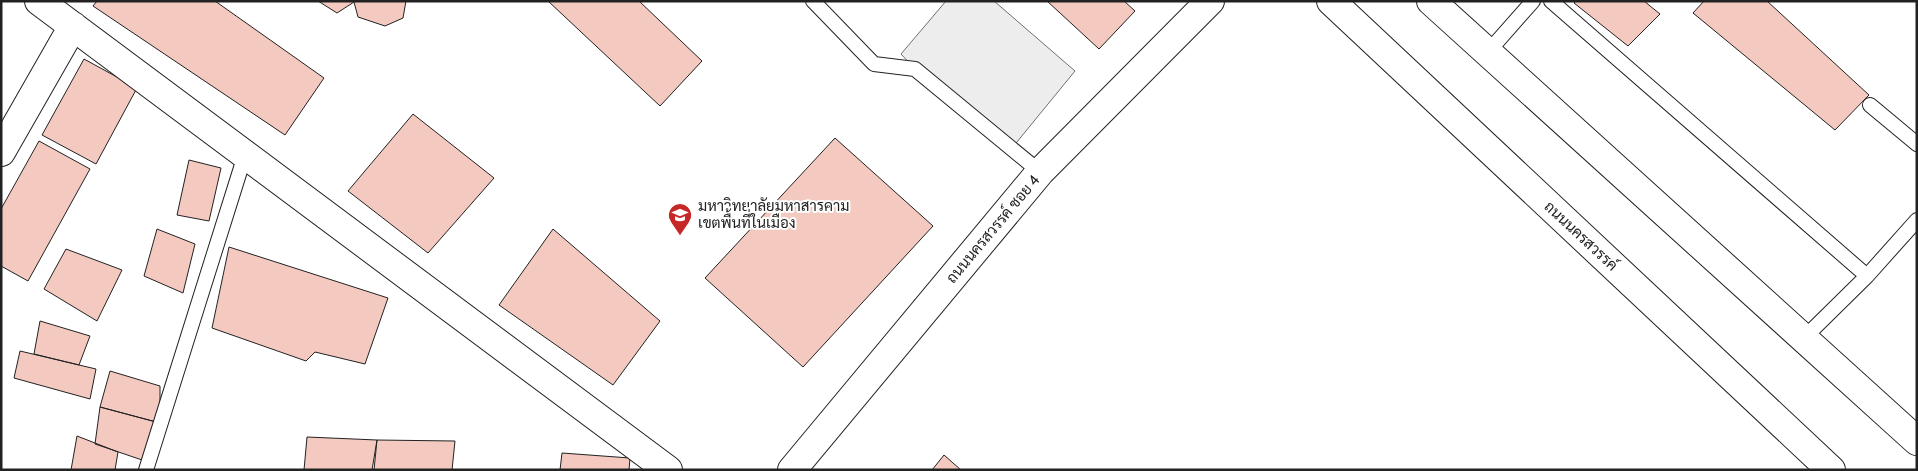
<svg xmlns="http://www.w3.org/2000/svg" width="1918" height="471" font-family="Cabin,Sarabun,sans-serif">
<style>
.parking{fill:#ededed;stroke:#6f6f6f}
.building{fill:#f3c9c0;stroke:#222}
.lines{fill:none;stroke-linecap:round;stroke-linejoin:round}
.service-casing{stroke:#222;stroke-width:16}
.minor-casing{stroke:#222;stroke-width:30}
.primary-casing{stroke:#222;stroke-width:30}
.service{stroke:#fff;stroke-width:14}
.minor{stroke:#fff;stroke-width:28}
.primary{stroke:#fff;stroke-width:28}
.labels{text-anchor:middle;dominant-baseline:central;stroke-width:4;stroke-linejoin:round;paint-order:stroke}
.poi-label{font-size:15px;fill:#222;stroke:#fff;text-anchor:start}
.street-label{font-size:15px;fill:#222;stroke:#fff}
</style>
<rect width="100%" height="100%" fill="#fff"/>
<!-- parking -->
<path class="parking" d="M946 1H994L1075 71 1012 148 915 69 901 54Z"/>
<!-- building -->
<path class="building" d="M97 1H215L324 78 285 135 93 6Z
M318 1H406L403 18 385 26 358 17 354 2 337 13Z
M548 1H639L702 61 660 106Z
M1047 1H1124L1135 11 1099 49Z
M1576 1H1644L1660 14 1628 46 1574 3Z
M1704 1H1767L1869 95 1835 130 1693 13Z
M84 59 137 88 96 164 42 135Z
M413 114 494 178 428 253 348 191Z
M835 138 933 226 803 367 705 278Z
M39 141 90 169 28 281 1 266V209Z
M189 160 221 168 209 221 177 215Z
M157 229 195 244 183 293 144 276Z
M553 229 660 321 613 385 499 305Z
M229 247 388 298 365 364 315 352 306 361 212 328Z
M66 249 122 270 97 321 44 289Z
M40 321 90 336 79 365 34 354Z
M20 351 96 369 90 399 14 378Z
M110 371 160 386V423L100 407Z
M100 407 160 423 148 462 95 444Z
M77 436 118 452 115 470H71Z
M307 437 377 440 372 470H304Z
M377 440 455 441 452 470H374Z
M562 453 630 458 629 470H560Z
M944 455 961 470H932Z"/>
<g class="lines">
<!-- service casing -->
<g class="service-casing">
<path id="service" d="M813 1 874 64 915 69 1040 172
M1551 1 1867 276
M1488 52 1533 1
M1870 105 1917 144
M1804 338 1867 276 1917 220
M146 470 245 155"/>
</g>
<!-- minor casing -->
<g class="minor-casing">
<path id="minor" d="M39 1 668 470
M1 152 73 26
M792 470 1040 172 1210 1"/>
</g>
<!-- primary casing -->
<g class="primary-casing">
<path id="primary" d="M1331 1 1831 470
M1431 1 1917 441"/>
</g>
<!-- service -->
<use href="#service" class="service"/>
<!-- minor -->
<use href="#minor" class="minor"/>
<!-- primary -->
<use href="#primary" class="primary"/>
</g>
<!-- icons -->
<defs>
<g id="university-pin" transform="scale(1.25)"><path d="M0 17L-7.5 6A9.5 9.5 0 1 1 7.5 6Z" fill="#c62828" stroke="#fff"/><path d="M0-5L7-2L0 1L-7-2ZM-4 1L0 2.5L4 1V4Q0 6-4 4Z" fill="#fff"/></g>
</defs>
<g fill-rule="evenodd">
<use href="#university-pin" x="680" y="215"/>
</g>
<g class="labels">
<!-- poi labels -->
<g class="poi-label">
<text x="698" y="206">มหาวิทยาลัยมหาสารคาม<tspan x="698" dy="17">เขตพื้นที่ในเมือง</tspan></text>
</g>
<!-- street labels -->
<g class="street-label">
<text transform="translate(993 229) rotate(-50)">ถนนนครสวรรค์ ซอย 4</text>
<text transform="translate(1581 236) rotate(43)">ถนนนครสวรรค์</text>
</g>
</g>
<!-- border -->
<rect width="1918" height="471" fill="none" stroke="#222222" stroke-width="5"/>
</svg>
